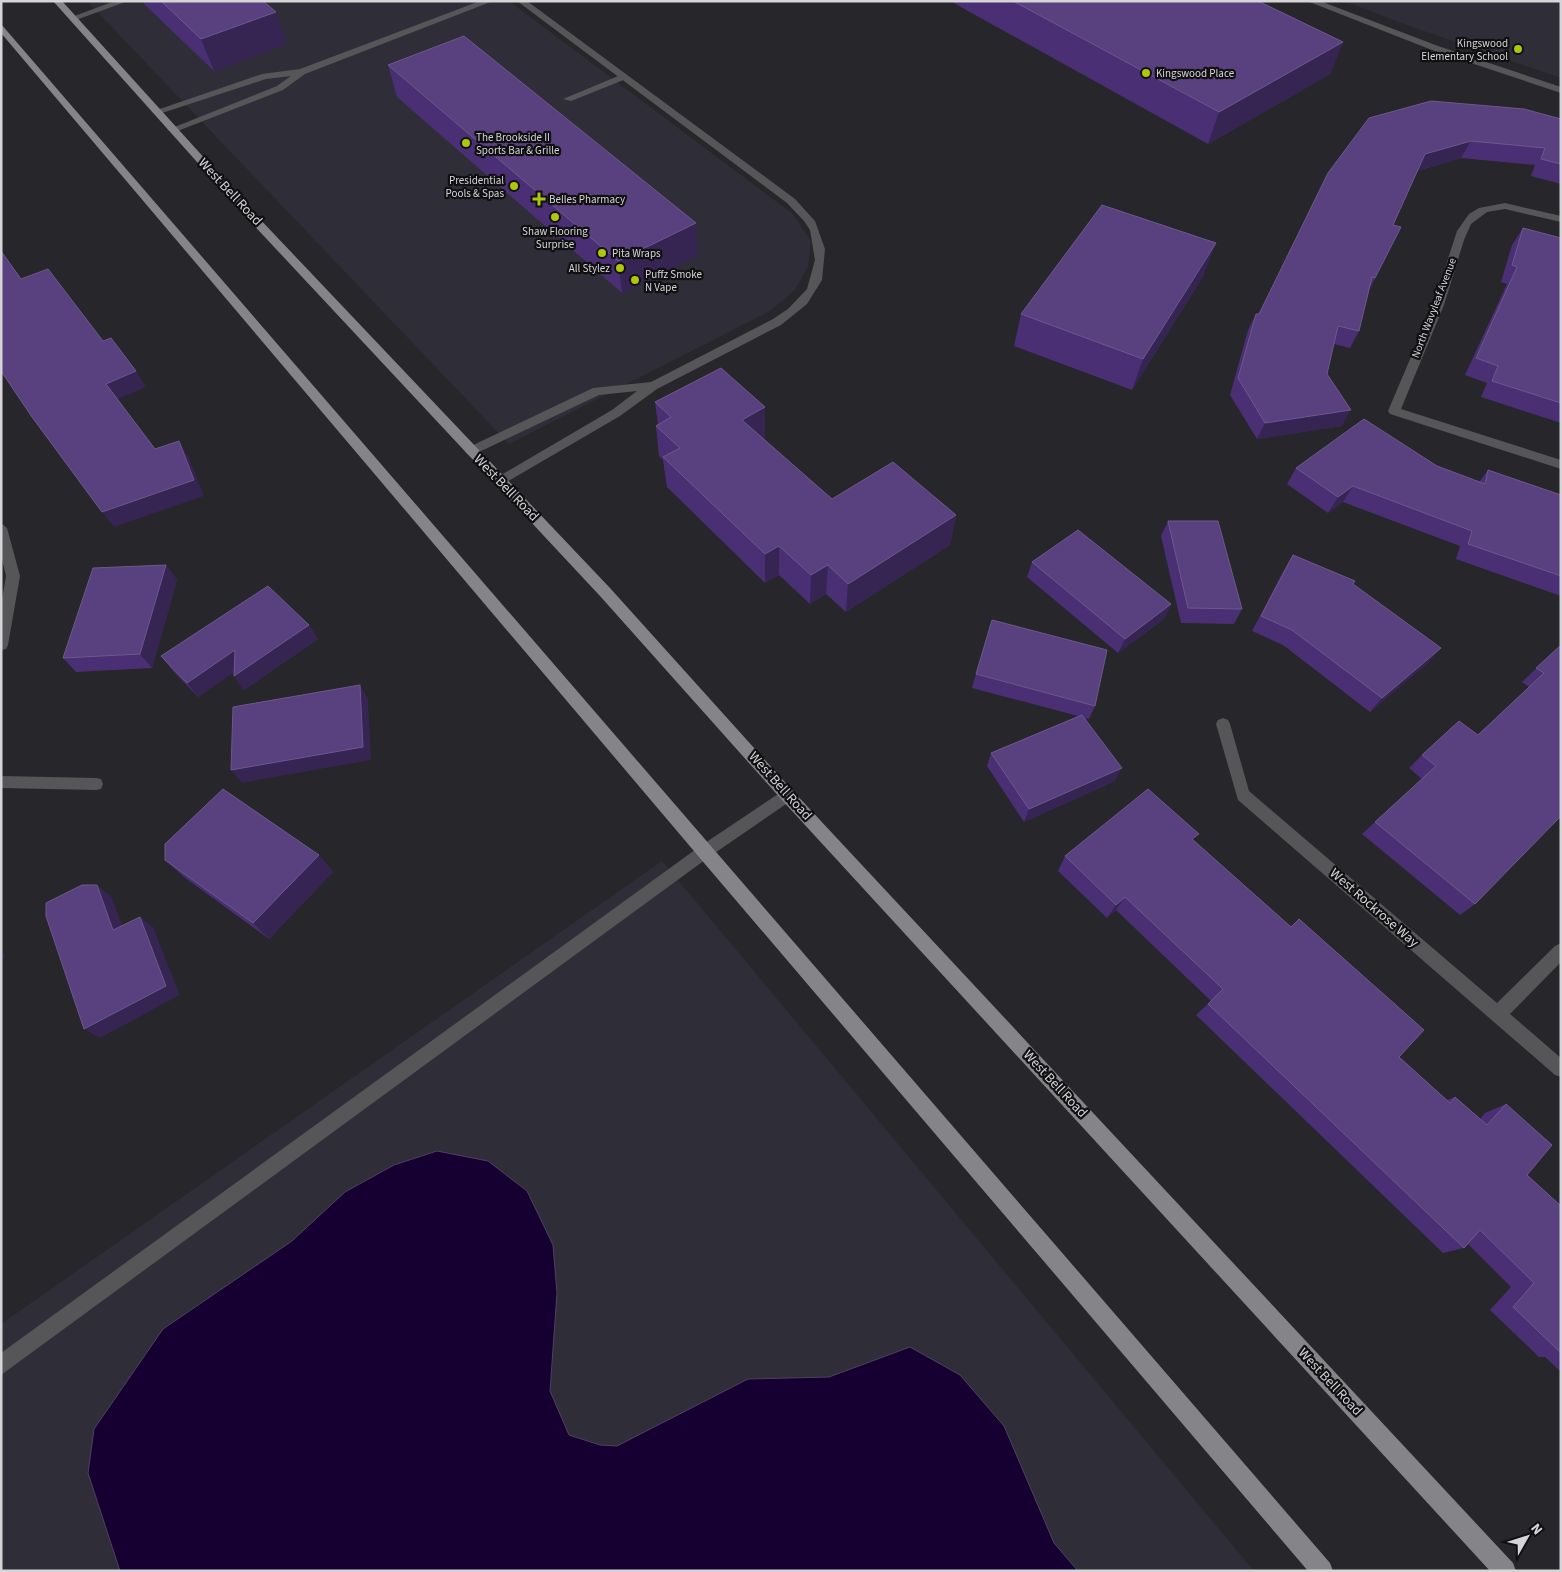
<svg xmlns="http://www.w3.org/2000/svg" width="1562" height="1572" font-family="'Source Sans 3',sans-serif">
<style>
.built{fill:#2f2d37}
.water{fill:#150031;stroke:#4f4063}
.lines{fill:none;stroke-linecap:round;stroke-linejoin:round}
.lane{fill:#565658;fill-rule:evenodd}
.street{fill:#565658;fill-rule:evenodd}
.primary{fill:#858489;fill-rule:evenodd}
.wall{fill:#4a2f74}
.shaded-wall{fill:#362452}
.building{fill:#59407f;stroke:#6d588d}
.poi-dot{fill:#aec60b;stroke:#100f11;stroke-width:2}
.labels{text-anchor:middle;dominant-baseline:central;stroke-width:4.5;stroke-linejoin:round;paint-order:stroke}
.far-poi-label{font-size:11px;fill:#d5d5d8;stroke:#100f11;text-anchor:start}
.far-street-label{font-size:11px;fill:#d5d5d8;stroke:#100f11}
.street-label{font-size:14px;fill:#d5d5d8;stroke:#100f11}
</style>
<rect width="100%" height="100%" fill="#27262a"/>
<!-- built -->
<path class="built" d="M87 1H509L793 214 811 241 808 266 795 290 770 311 509 444Z
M1344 1H1561V78L1412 27Z
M662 861 1254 1571H1V1324Z"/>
<!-- water -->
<path class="water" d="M437 1151 488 1161 527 1191 553 1245 557 1293 550 1391 569 1435 600 1445 617 1446 748 1379 829 1377 910 1347 960 1375 1004 1426 1054 1543 1078 1571H120L88 1473 94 1429 163 1329 292 1241 345 1192 394 1165Z"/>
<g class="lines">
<!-- lane -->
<path class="lane" d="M623 74 628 77 626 79 571 101 563 99Z
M787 788 792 790 795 795 792 800 709 857 1 1375V1353L699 847Z"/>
<!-- street -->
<path class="street" d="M115 1H128L76 20 69 18Z
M480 1H493L305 74 283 90 175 132 167 130 277 86 291 76 266 79 159 114 151 112 262 74 300 69Z
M517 1H527L795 199 815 221 825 249 822 280 807 304 781 325 657 389 620 416 500 486 496 484 494 481 496 478 612 410 637 391 599 395 475 454H467L465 451 467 448 593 388 651 382 773 319 788 309 807 289 815 260 810 230 804 221 787 203Z
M1307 1H1320L1438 46 1561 87V93L1432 50Z
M1505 203 1561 216V222L1505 209 1487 212 1471 224 1464 240 1444 305 1401 409 1561 460V469L1390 414 1388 411 1433 305 1457 231 1469 214 1479 208Z
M1 523 7 528 20 576 8 645 6 649 1 650V605L6 576 1 555Z
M1223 718 1228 720 1230 724 1249 791 1497 1003 1555 946 1561 943V962L1510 1014 1561 1058V1077L1555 1075 1238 800 1216 724 1218 720Z
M1 776 96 778 101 779 103 784 101 789 96 790 1 788Z"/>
<!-- primary -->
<path class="primary" d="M53 1H62L256 215 610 588 792 790 1513 1563 1516 1571H1490L782 800 600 596 248 219Z
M1 24 1330 1563 1333 1571H1308L699 857 1 33Z"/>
</g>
<!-- wall -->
<path class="wall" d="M143 1H263L287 44 214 71 144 4Z
M950 1H1258L1343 42 1330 74 1208 144Z
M388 65 698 255 622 293 397 97Z
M1561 119V184L1531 176 1535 165 1461 158 1417 171 1393 225 1401 227 1368 292 1359 331 1350 348 1334 344 1327 374 1342 426 1257 439 1230 395 1248 330 1256 314H1259L1328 173Z
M1523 228 1561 238V423L1481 397 1487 383 1465 375 1507 284 1501 282 1512 245Z
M1204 275 1132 390 1014 346 1021 314Z
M655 402 765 407V438L763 439 832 499 956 515 950 545 846 612 826 594 810 604 779 575 765 583 667 487 663 460 659 456 656 426 658 424Z
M1437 466 1479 482 1488 470 1561 495V596L1456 559 1460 546 1343 502 1328 513 1287 484 1296 468Z
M1168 521 1242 609 1234 624 1181 623 1161 536Z
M1293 555 1353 584 1429 662 1370 712 1283 645 1252 631 1284 570Z
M1032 562 1171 604 1164 619 1118 653 1027 577Z
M166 565 177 580 152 668 76 672 63 658Z
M309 625 318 639 244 690 234 676V672L198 697 173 671 161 656Z
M1561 645 1475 904 1460 915 1362 834 1422 779 1409 768 1422 755 1478 735 1529 687 1522 682Z
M976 674 1095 706 1089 719 1085 718 1115 781 1024 822 987 766 991 753 1078 716 972 688Z
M1194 841 1399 1057 1447 1100 1455 1097 1480 1119 1485 1113 1506 1104 1527 1175 1561 1206V1372L1545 1357H1539L1490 1310 1511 1287 1468 1244 1464 1248 1443 1253 1196 1015 1211 1001 1116 910 1107 918 1058 871 1065 856Z
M319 855 333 872 269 939 184 877 165 860Z"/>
<!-- shaded-wall -->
<path class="shaded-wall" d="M276 12 287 44 214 71 201 39Z
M1343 42 1330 74 1208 144 1219 112Z
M1471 141 1461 158 1416 171 1425 154Z
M696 223 698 255 622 293 618 261Z
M1216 243 1204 275 1132 390 1143 359Z
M136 371 146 387 116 400 106 384Z
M765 407V438L743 450 742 420Z
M1351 410 1342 426 1257 439 1265 423Z
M179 441 189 458 204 496 114 527 102 512Z
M1353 486 1343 502 1328 513 1338 497Z
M956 515 950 545 846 612 848 584Z
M779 546V575L765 583V554Z
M166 565 177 580 152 668 140 654Z
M828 565 826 594 810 604 811 575Z
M1171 604 1164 619 1118 653 1125 639Z
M309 625 318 639 244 690 234 676Z
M1441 648 1429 662 1370 712 1382 698Z
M235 650 245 665 198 697 187 683Z
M360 685 368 699 371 760 242 783 231 770Z
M1122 768 1115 781 1024 822 1029 809Z
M319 855 333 872 269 939 253 923Z
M97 885 111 896 128 941 113 930Z
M1125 897 1116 910 1107 918 1116 905Z
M140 917 153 927 180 995 100 1038 84 1029Z
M1 952 6 955 1 961Z"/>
<!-- building -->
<path class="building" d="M161 1H263L276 12 201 39Z
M1013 1H1258L1343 42 1219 112Z
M464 36 696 223 618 261 388 65Z
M1431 101 1524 109 1561 119V164L1541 159 1545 148 1471 141 1425 154 1393 225 1401 227 1375 278 1372 277 1359 331 1338 326 1327 374 1351 410 1265 423 1238 378 1256 314H1259L1328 173 1369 118Z
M1102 205 1216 243 1143 359 1021 314Z
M1523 228 1561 238V403L1492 381 1498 366 1476 358 1517 267 1512 265Z
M1 251 21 279 48 269 103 341 111 338 136 371 106 384 155 449 179 441 194 480 102 512 32 417 1 371Z
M721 368 765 407 742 420 832 499 893 462 956 515 848 584 828 565 811 575 779 546 765 554 663 457 680 448 656 426 671 417 655 402Z
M1364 419 1437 466 1485 484 1488 470 1561 495V576L1468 544 1472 531 1353 486 1338 497 1296 468Z
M1168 521H1218L1242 609 1188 608Z
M1078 530 1171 604 1125 639 1032 562Z
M1293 555 1355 581 1353 584 1441 648 1382 698 1292 630 1261 616Z
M166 565 140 654 63 658 93 568Z
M268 586 309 625 234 676 235 650 187 683 161 656Z
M992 620 1107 650 1095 706 976 674Z
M1561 645V816L1475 904 1375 822 1436 766 1422 755 1459 721 1478 735 1544 673 1536 668Z
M360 685 363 747 231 770 233 707Z
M1082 715 1122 768 1029 809 991 753Z
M223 789 319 855 253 923 165 860V844Z
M1148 789 1199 834 1192 839 1291 927 1299 919 1424 1030 1399 1057 1450 1103 1455 1097 1487 1125 1506 1104 1552 1145 1527 1175 1561 1206V1353L1513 1307 1534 1283 1480 1230 1464 1248 1208 1004 1223 989 1125 897 1116 905 1065 856Z
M82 885H97L113 930 140 917 166 986 84 1029 46 916V903Z"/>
<!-- markers -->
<g class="poi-dot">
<circle cx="1518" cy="49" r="5"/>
<circle cx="1146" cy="73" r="5"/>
<circle cx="466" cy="143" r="5"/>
<circle cx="514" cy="186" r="5"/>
<path d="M536.5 191.5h5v5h5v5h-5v5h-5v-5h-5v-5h5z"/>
<circle cx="555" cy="217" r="5"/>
<circle cx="602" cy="253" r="5"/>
<circle cx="620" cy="268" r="5"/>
<circle cx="635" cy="280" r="5"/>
</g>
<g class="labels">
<!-- far-poi labels -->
<g class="far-poi-label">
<text x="1508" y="43" text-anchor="end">Kingswood<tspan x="1508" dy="13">Elementary School</tspan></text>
<text x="1156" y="73">Kingswood Place</text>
<text x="476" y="137">The Brookside II<tspan x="476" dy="13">Sports Bar &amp; Grille</tspan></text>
<text x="504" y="180" text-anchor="end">Presidential<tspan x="504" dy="13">Pools &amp; Spas</tspan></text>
<text x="549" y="199">Belles Pharmacy</text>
<text x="555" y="231" text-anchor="middle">Shaw Flooring<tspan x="555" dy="13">Surprise</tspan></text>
<text x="612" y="253">Pita Wraps</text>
<text x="610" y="268" text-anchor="end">All Stylez</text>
<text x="645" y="274">Puffz Smoke<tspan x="645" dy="13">N Vape</tspan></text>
</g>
<!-- far-street labels -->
<g class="far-street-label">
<text transform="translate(1434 308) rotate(-69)">North Wavyleaf Avenue</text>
</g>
<!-- street labels -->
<g class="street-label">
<text transform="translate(230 192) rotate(47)">West Bell Road</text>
<text transform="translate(506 488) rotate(46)">West Bell Road</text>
<text transform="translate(780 786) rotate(48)">West Bell Road</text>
<text transform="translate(1374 908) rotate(41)">West Rockrose Way</text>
<text transform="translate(1055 1084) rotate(47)">West Bell Road</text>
<text transform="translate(1330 1382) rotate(47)">West Bell Road</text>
</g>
</g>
<!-- border -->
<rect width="1562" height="1572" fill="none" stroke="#d5d5d8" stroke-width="5"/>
<!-- north arrow -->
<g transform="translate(1527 1537) rotate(51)" stroke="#100f11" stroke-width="4" paint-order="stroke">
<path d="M0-4L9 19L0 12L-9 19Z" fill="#d5d5d8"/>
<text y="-8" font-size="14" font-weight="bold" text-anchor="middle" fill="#d5d5d8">N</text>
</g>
</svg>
